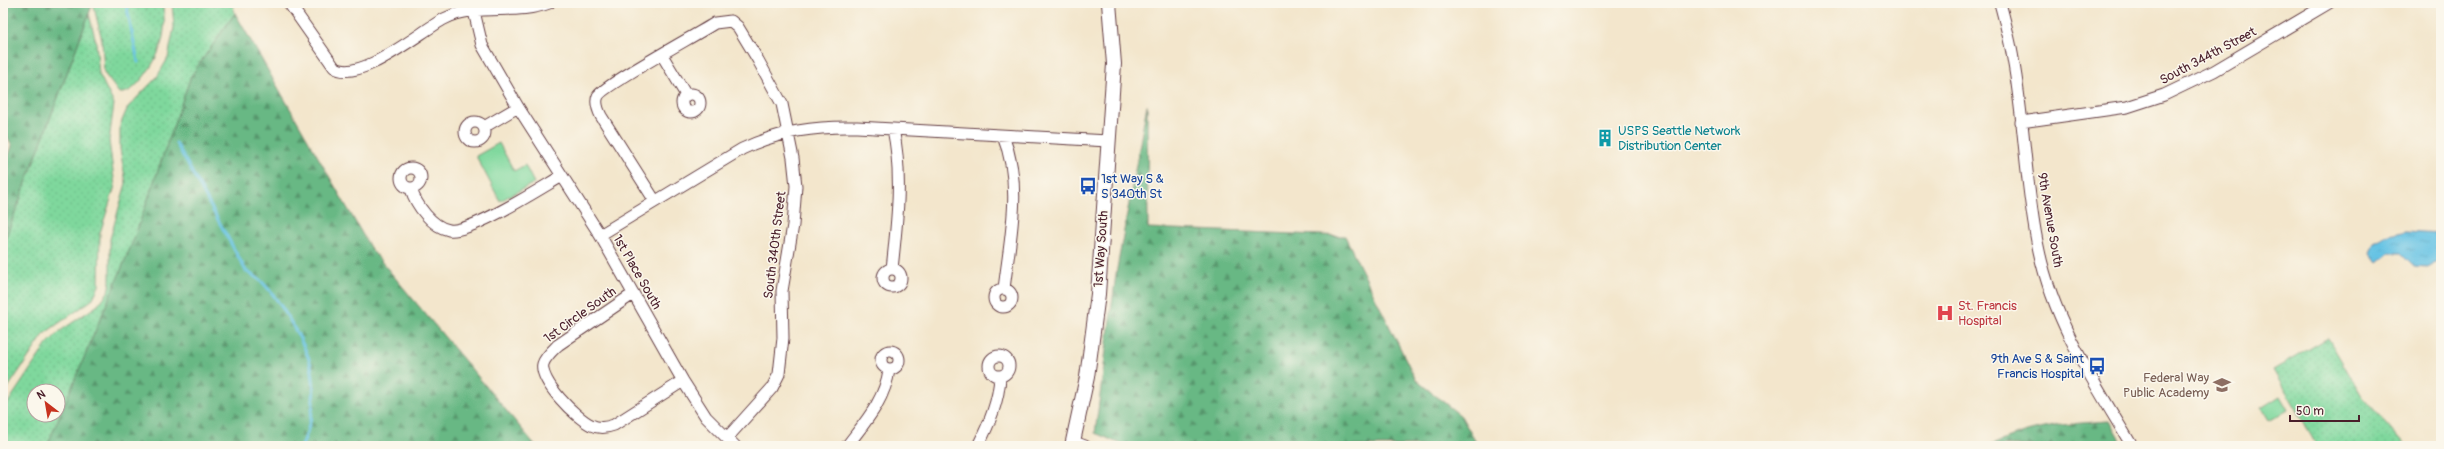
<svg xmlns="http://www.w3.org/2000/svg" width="2444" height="449" font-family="Pangolin,sans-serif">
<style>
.grass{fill:url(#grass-dots);stroke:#647c64;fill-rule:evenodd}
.forest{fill:url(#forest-firs);stroke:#586c58}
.pitch{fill:#7fd89d;stroke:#647c64}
.water{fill:url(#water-ripples);stroke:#587188}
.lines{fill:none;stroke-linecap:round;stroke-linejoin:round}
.stream{stroke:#66c3e4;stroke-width:3}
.minor-casing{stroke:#633d43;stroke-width:13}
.major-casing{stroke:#633d43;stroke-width:16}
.minor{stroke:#fff;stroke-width:11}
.major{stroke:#fff;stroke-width:14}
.labels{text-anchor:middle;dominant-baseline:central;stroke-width:3;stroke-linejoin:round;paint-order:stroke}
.street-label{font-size:13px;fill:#4a1f2b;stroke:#fbf7ec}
.culture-label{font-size:13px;fill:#0d838f;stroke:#fbf7ec;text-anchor:start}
.transit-label{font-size:13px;fill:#164399;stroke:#fbf7ec;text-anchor:start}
.health-label{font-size:13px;fill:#be3a42;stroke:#fbf7ec;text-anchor:start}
.education-label{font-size:13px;fill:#785e54;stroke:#fbf7ec;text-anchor:end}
</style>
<defs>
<pattern id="grass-dots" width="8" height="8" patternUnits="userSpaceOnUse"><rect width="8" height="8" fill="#7fd89d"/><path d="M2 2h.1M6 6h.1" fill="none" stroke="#6fb987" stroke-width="1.8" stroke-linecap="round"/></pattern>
<pattern id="forest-firs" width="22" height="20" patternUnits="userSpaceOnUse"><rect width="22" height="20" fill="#67b884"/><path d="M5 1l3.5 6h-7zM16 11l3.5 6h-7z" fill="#57956c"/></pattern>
<pattern id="water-ripples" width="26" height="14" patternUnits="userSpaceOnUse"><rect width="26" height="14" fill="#66c3e4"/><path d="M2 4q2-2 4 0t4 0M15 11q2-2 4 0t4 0" fill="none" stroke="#5aa7c4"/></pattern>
</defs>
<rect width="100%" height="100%" fill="#fbf7ec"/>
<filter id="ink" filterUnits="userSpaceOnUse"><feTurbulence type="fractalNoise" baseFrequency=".025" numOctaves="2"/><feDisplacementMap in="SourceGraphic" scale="8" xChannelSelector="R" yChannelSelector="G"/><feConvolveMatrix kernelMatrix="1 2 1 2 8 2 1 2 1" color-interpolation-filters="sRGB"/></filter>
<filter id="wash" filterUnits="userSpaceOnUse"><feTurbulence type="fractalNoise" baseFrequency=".012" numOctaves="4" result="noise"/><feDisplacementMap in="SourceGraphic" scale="16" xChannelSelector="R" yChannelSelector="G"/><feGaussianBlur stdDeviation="0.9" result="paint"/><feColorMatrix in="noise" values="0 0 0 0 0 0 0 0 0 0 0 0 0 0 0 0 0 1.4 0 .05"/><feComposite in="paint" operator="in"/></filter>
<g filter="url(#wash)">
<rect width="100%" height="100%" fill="#f3e6cc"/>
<!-- grass -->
<path class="grass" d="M162 3C169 32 160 57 142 79 136 86 129 94 119 93L104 73 102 40 93 3Z
M172 3H232L235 13 191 76 134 239 47 446H3V410L47 344 60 331 98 305 108 292 110 282V239L126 183 120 149V125L128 107 157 77 168 58 174 27ZM34 391H58V415H34Z
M89 14 96 42 99 74 114 104 109 141 115 186 100 233 99 286 92 300 45 333 3 395V245Z
M2328 338 2362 396 2406 446H2317L2273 370Z"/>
<!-- forest -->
<path class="forest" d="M3 3H93L3 245V172L12 146 3 127Z
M235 13 371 249 536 446H47L134 239 191 76Z
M1147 105 1148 228 1345 236 1416 380 1461 416 1478 446H1126L1095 433 1116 274Z
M2109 421 2123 446H1990C2032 426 2064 424 2109 421Z"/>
<!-- pitch -->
<path class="pitch" d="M499 143 514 171 525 165 534 183 500 201 476 156Z
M2280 396 2288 410 2269 421 2261 408Z"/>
<!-- water -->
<path class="water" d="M2405 231 2441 233V259L2428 267 2414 266 2401 253H2390L2378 263 2370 253 2374 242 2386 236Z"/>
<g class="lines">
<!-- stream -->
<path class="stream" d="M126 3 138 62
M176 143 246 271C251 275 259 278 263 283 279 299 309 349 312 371 316 397 312 422 302 446"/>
</g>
</g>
<g filter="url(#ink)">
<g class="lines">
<!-- minor casing -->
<g class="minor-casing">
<path id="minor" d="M289 3 334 67C358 85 421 31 444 19 477 2 515 16 549 3
M472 3 482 45 518 107 600 235 683 381 706 417 735 446
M2000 3C2005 22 2010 40 2013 59 2025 122 2025 188 2039 251 2054 322 2095 384 2132 446
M662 55 686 95
M682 103a9 9 0 1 1 18 0a9 9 0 1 1-18 0Z
M2021 122 2127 107 2164 95 2214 71 2329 3
M465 132a10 10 0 1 1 20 0a10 10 0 1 1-20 0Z
M484 127 518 107
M1003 136C1023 185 1010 238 1004 289
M401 178a10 10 0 1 1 20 0a10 10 0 1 1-20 0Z
M411 189C416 205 432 227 449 230 470 234 541 188 562 176
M655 201 601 116C598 110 595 102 598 96 604 85 698 34 715 23L731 21 738 27 758 60 782 104 793 158 796 186 793 225 782 291 783 338 779 374 772 388 727 438
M600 235 742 149C780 131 816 126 857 127L1108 141
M892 269C897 221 903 176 893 129
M883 278a9 9 0 1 1 18 0a9 9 0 1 1-18 0Z
M994 298a9 9 0 1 1 18 0a9 9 0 1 1-18 0Z
M633 294 558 345C553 350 545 357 543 364 539 381 576 418 591 425 599 429 606 428 614 425L683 381
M881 360a9 9 0 1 1 18 0a9 9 0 1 1-18 0Z
M989 366a10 10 0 1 1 20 0a10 10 0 1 1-20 0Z
M1074 442 1085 446
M847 446C865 422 885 400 889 370
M978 446C989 424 999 401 1000 376"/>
</g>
<!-- major casing -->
<g class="major-casing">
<path id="major" d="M1072 446 1087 377 1098 294 1114 64 1109 3"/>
</g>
<!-- minor -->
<use href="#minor" class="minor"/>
<!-- major -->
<use href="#major" class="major"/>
</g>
</g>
<!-- icons -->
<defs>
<g id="building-bare" transform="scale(1.38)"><path d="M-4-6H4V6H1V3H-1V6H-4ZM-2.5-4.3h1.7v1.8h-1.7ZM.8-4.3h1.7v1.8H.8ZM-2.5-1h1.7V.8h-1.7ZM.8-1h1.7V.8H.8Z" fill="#0f9aa8" stroke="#fbf7ec" stroke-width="2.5" paint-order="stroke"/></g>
<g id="bus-bare" transform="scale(1.38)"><path d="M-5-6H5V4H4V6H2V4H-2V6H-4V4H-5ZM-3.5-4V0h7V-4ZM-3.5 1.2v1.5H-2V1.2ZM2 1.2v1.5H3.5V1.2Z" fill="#1a4fb4" stroke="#fbf7ec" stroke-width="2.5" paint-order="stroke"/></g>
<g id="hospital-bare" transform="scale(1.38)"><path d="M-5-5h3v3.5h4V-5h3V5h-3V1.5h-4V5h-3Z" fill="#e0444e" stroke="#fbf7ec" stroke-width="2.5" paint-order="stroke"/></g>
<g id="school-bare" transform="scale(1.38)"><path d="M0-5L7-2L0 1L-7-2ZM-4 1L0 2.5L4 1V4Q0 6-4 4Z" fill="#8d6e63" stroke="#fbf7ec" stroke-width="2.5" paint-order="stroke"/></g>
</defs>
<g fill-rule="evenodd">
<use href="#building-bare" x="1605" y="138"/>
<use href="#bus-bare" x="1088" y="186"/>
<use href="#hospital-bare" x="1945" y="313"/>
<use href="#bus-bare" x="2097" y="366"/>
<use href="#school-bare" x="2222" y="385"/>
</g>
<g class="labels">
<!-- street labels -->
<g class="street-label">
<text transform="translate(2208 56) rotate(-28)">South 344th Street</text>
<text transform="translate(2050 220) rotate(80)">9th Avenue South</text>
<text transform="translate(775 245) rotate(-83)">South 340th Street</text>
<text transform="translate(1101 249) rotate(-86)">1st Way South</text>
<text transform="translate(637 272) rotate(60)">1st Place South</text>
<text transform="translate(580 315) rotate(-36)">1st Circle South</text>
</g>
<!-- culture labels -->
<g class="culture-label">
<text x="1618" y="131">USPS Seattle Network<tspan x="1618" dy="15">Distribution Center</tspan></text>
</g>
<!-- transit labels -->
<g class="transit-label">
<text x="1101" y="179">1st Way S &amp;<tspan x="1101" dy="15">S 340th St</tspan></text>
<text x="2084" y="359" text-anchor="end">9th Ave S &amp; Saint<tspan x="2084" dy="15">Francis Hospital</tspan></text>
</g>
<!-- health labels -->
<g class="health-label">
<text x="1958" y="306">St. Francis<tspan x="1958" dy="15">Hospital</tspan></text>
</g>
<!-- education labels -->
<g class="education-label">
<text x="2209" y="378">Federal Way<tspan x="2209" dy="15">Public Academy</tspan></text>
</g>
</g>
<!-- margin -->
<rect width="2444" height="449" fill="none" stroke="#fbf7ec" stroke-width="16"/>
<!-- north arrow -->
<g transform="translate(46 403) rotate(329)"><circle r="19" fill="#fbf7ec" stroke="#b4a19f"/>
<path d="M0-3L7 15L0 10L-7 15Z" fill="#c8321e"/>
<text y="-6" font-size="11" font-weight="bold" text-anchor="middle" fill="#4a1f2b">N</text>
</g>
<!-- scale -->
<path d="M2290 415v6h69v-6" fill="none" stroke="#4a1f2b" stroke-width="2"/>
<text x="2296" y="415" font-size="12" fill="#4a1f2b" stroke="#fbf7ec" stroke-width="3" paint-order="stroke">50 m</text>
</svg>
